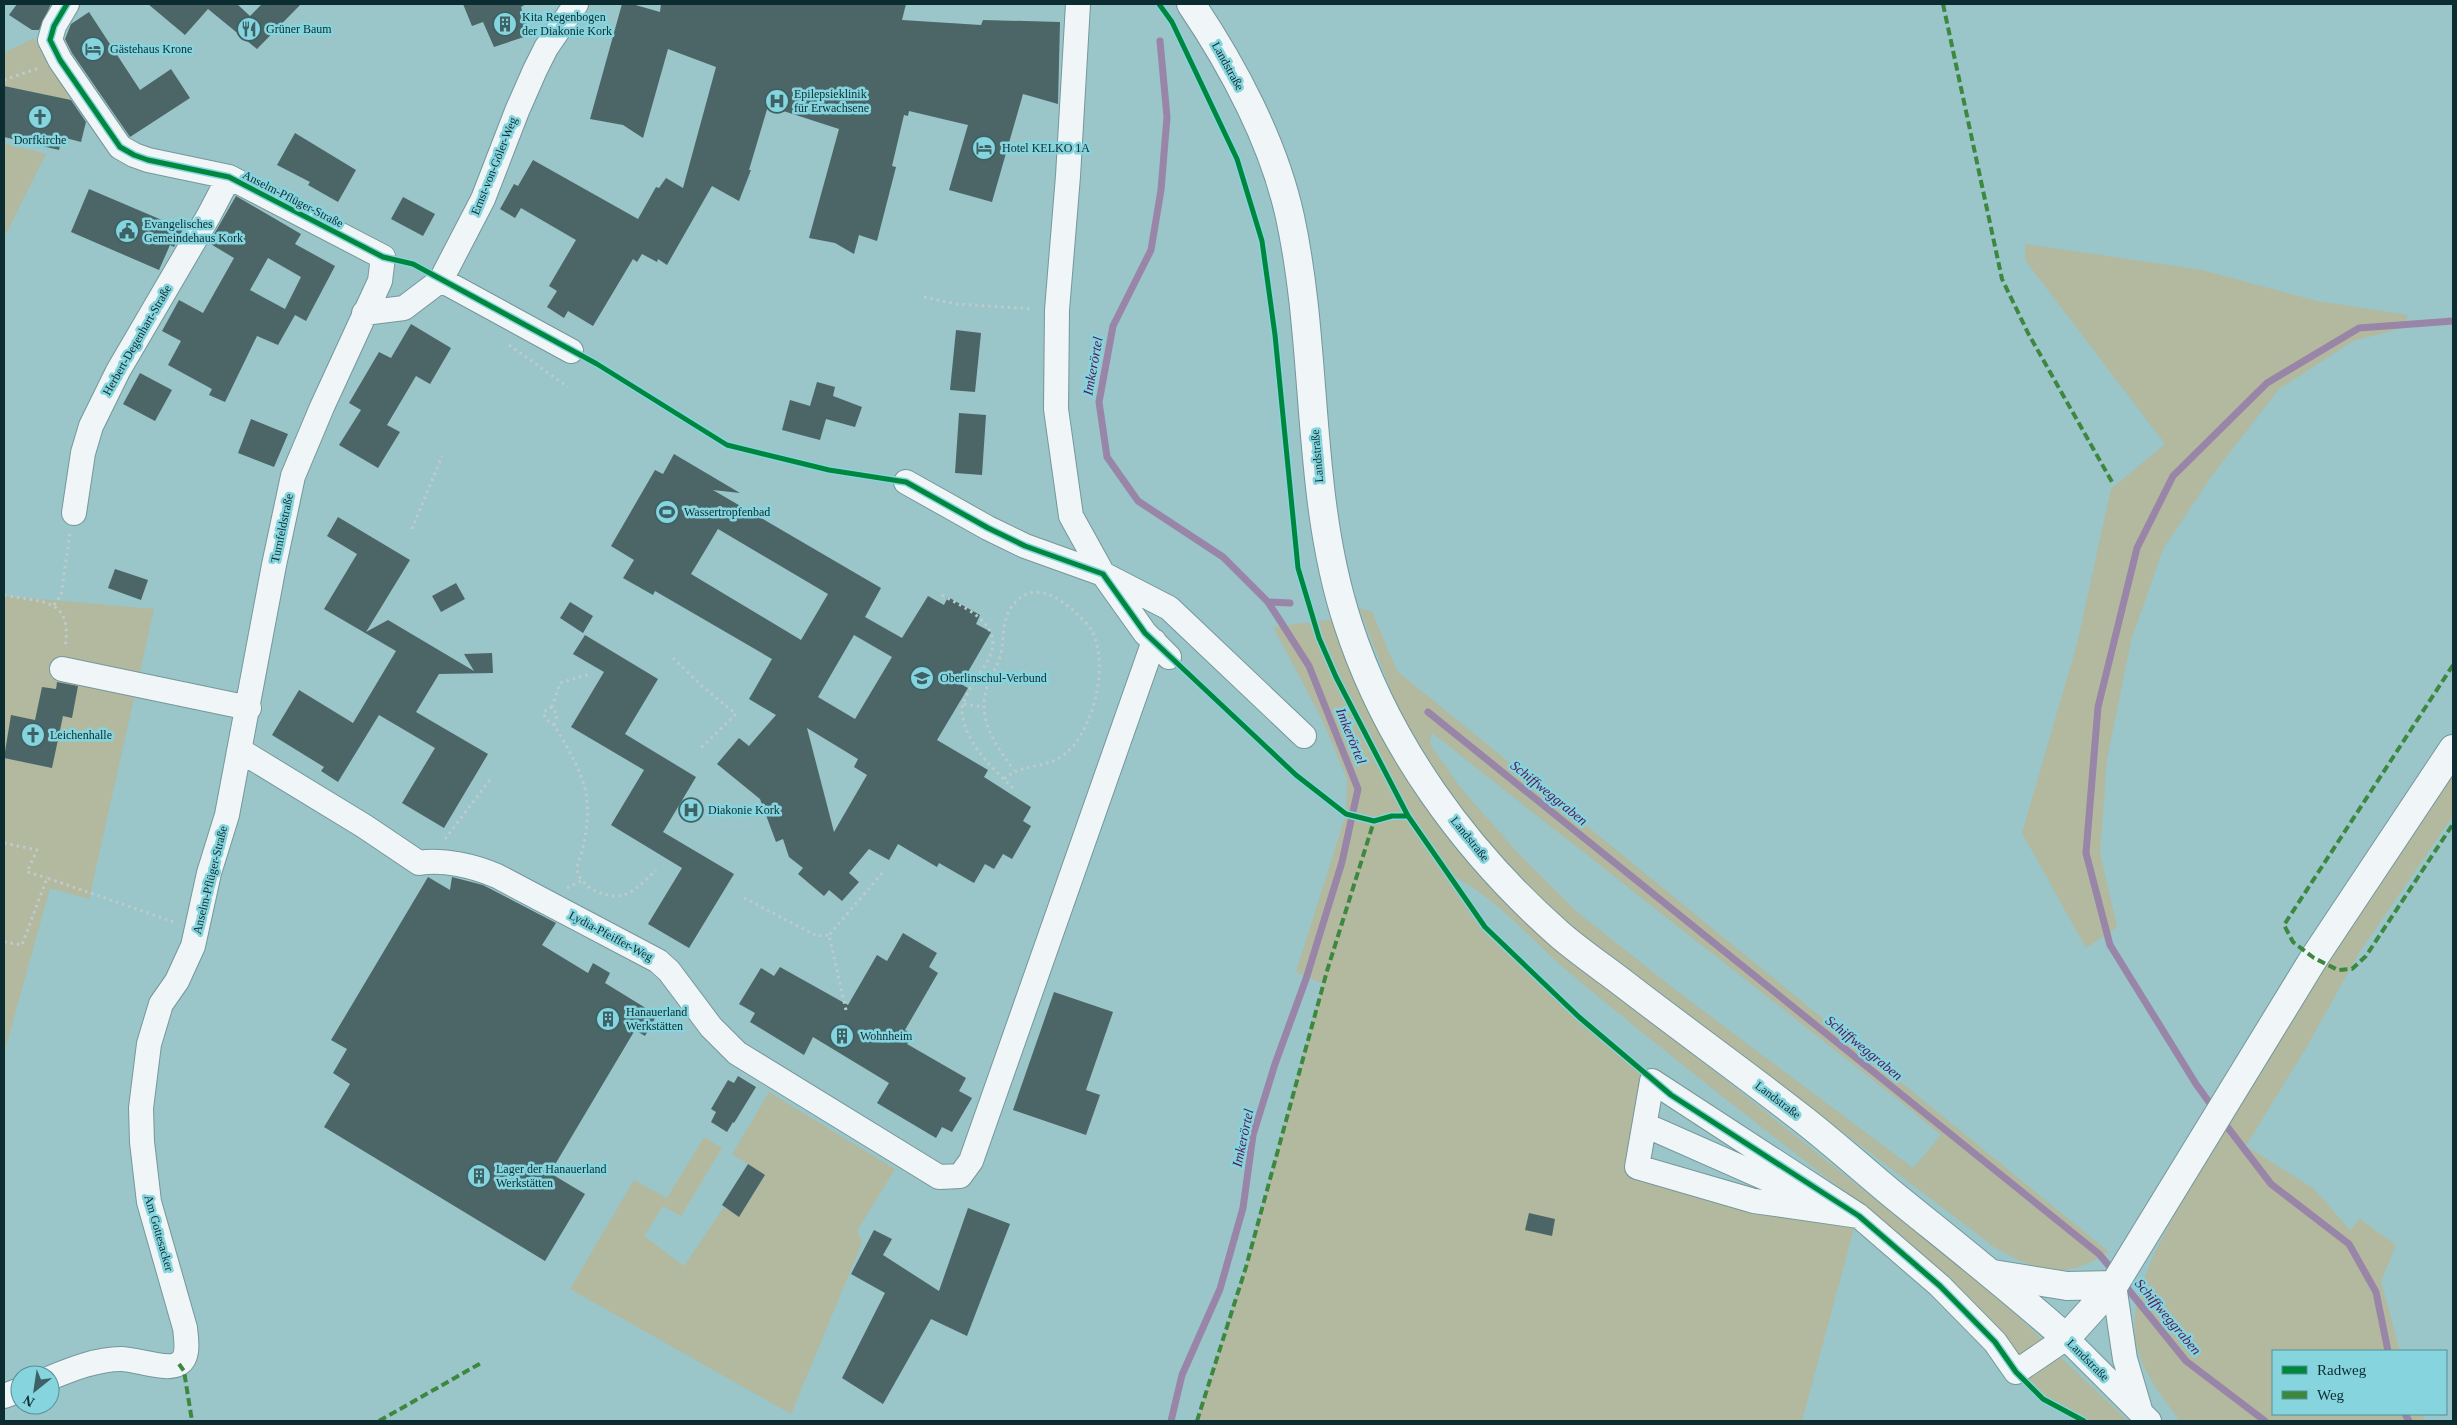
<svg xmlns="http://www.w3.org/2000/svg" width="2457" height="1425" font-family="Georgia,serif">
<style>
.green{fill:#b2b99f;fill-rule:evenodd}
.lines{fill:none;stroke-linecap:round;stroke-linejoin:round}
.stream{stroke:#9985a8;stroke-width:7}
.building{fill:#4c6567;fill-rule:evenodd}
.minor-casing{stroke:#75979b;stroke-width:26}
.major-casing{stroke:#75979b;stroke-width:30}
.highway-casing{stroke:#75979b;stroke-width:30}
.path{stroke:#becbcc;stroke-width:3;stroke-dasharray:2.5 4;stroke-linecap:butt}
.minor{stroke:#f0f6f7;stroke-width:24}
.major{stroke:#f0f6f7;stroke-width:28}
.highway{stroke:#f0f6f7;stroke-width:28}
.quiet{stroke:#3d883f;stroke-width:4;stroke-dasharray:8 4;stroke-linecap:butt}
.cycleway-casing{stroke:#86d4dd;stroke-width:8}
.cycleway{stroke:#00873e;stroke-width:5}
.labels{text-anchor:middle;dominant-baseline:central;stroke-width:5;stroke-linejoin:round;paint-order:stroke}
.poi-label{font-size:12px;fill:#0b2d31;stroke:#86d4dd;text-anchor:start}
.street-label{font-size:12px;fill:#0b2d31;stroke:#86d4dd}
.water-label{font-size:14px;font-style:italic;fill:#531856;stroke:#86d4dd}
</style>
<rect width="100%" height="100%" fill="#9ac5c9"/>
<!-- green -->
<path class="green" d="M34 38 59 78 70 100 4 86V53Z
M4 143 46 154 6 234 4 232Z
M2025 244 2202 270 2317 301 2408 315 2403 328 2353 341 2279 389 2211 477 2163 549 2131 641 2107 759 2100 853 2117 927 2086 948 2022 833 2077 644 2111 489 2165 444 2025 260Z
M4 596 154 609 89 899 50 888 4 1054Z
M1359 608 1372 612 1397 671 2109 1252C2064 1281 2039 1272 1994 1247L1675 1004 1569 926 1501 857 1458 808 1398 708ZM1432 733 1906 1106 1941 1135 1913 1168 1686 998 1577 912 1517 852 1460 787 1430 744Z
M1336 619 1365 695 1574 959 1996 1296 2128 1421H2084L2043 1399 1856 1221 1802 1421H1197L1246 1267 1323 984 1296 972 1346 814 1347 779 1322 719 1273 627ZM1448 874C1497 896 1531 941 1571 974 1666 1053 1763 1129 1860 1203L1678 1180 1639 1160 1648 1078 1579 1017 1486 927Z
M2453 767V816L2359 953 2309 1043 2246 1146 2314 1189 2350 1230 2360 1219 2396 1245 2381 1281 2400 1351H2273V1414H2422L2425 1421H2180C2157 1390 2130 1357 2135 1316 2141 1259 2195 1183 2224 1133 2298 1010 2375 888 2453 767Z
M769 1092 895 1169 857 1231 862 1243 791 1414 570 1289 634 1180 667 1198 704 1137 722 1148 681 1216 663 1206 644 1236 684 1266 724 1207 739 1216 765 1175 732 1154Z"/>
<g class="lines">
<!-- stream -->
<path class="stream" d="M1160 41 1167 117 1161 190 1151 250 1113 326 1099 402 1107 457 1138 501 1223 557 1268 602 1309 666 1358 789 1342 862 1306 979 1275 1064 1253 1135 1243 1208 1220 1289 1182 1375 1171 1421
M1268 602 1290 603
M1428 712 2099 1254 2115 1273
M2214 1109 2196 1084 2110 945 2086 853 2098 707 2137 548 2173 476 2267 383 2359 328 2453 321
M2222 1120 2271 1184 2349 1244 2376 1292 2388 1351
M2123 1283 2186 1361 2265 1421
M2405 1414 2409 1421"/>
</g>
<!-- building -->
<path class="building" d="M17 4H51L39 30H32L9 15Z
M148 4H237L250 16 262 4H301L257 49 208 9 185 35Z
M463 4H526L521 7 530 35 494 47 483 22 472 26Z
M622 4H632L660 12 661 4H906L902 20 981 25 983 20 1060 22 1058 104 1023 94 992 202 949 190 968 125 909 111 908 116 904 115 892 166 896 167 877 241 859 235 854 254 835 243 809 238 839 129 768 106 749 170H751L739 201 712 186 667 265 658 259 657 262 642 254 637 262 633 259 593 326 568 311 564 318 547 307 557 291 549 286 576 240 521 208 515 218 500 209 514 184 518 186 533 160 638 219 656 187 659 188 666 178 683 188 716 67 668 49 643 138 623 125 590 119Z
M89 12 140 90 171 69 190 98 130 137 72 53 65 39 71 24Z
M4 86 71 100 86 122 81 142 62 137 59 150 4 137Z
M295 133 356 170 338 202 308 185 310 182 277 165Z
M89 189 183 229 174 247 170 245 159 270 71 232Z
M236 196 301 234 295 244 335 266 306 321 295 315 278 345 257 336 225 402 209 395 212 389 168 365 181 341 162 331 179 300 203 313 234 258 209 243ZM268 258 301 277 285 309 250 290Z
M403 197 435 214 423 236 391 219Z
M411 324 451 348 430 384 416 376 387 425 400 432 378 468 339 445 361 410 349 403 379 352 391 358Z
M956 330 981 333 975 392 950 390Z
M140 373 172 390 155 421 123 404Z
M817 382 835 387 833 396 862 407 855 427 826 419 820 440 782 430 790 400 810 406Z
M959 413 986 415 982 475 955 473Z
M251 419 288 434 274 467 238 453Z
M674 454 740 493 713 490 881 588 865 617 902 638 928 596 944 605 948 597 980 615 976 624 991 632 961 684 968 688 937 740 988 770 984 777 1031 807 1023 821 1031 826 1012 859 1003 854 994 869 985 864 974 883 939 863 937 867 898 844 889 860 869 849 849 873 859 882 842 901 829 890 824 896 798 874 803 868 789 857 783 839 776 842 760 799 717 764 739 738 749 746 776 715 749 699 772 659 655 591 653 595 623 578 634 560 611 546 655 470 663 474ZM718 529 828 594 801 640 691 574ZM854 635 892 657 855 719 818 697ZM807 728 858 759 854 767 867 775 834 832Z
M338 517 410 560 366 632 388 620 474 671 464 654 492 653 493 673 439 674 416 712 488 754 444 828 402 803 435 748 379 715 338 782 321 771 324 767 272 735 299 690 353 723 396 651 324 609 357 554 327 536Z
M115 569 148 580 141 600 108 588Z
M456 583 465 599 441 612 432 596Z
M570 602 593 616 583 633 560 618Z
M585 635 658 679 625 734 696 777 663 832 734 874 689 948 648 924 682 868 611 825 644 770 571 727 604 672 573 654Z
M57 682 78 686 72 718 63 716 52 768 4 758 11 715 35 720 42 687 56 689Z
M428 877 450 890 452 877 483 885 556 923 542 945 588 973 593 963 610 973 605 983 657 1015 645 1036 635 1030 550 1173 585 1194 545 1261 324 1127 350 1084 333 1073 347 1049 331 1040Z
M903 933 937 953 929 967 938 973 905 1030 913 1035 907 1044 966 1078 959 1091 972 1098 952 1132 942 1127 936 1138 877 1103 889 1083 813 1037 804 1055 750 1022 755 1013 739 1004 761 968 774 976 780 967 848 1005 877 955 887 961Z
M1054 992 1113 1012 1086 1090 1100 1095 1086 1135 1013 1110Z
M738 1076 756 1087 734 1123 733 1122 727 1132 711 1122 716 1112 711 1109 728 1080 734 1083Z
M748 1164 765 1175 739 1217 722 1205Z
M968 1208 1010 1224 967 1336 931 1319 883 1404 842 1378 885 1293 851 1274 874 1230 892 1239 883 1255 939 1291Z
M1529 1213 1555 1219 1552 1236 1525 1230Z"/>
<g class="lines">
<!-- minor casing -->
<g class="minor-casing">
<path id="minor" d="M1078 4 1068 176 1057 310 1056 409 1071 516 1103 574 1145 633 1169 657
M441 280 571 351
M364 313 404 308 441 280 483 199 517 111 535 70 546 48 576 4
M906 482 988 528 1025 546 1103 574 1169 608 1304 736
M74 513 83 453 91 426 118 371 208 217 229 177
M62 669 249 708
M241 751 364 826 419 863C444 859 474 866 497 876L658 961 669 971 711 1027 737 1053 939 1177 960 1176 971 1161 1154 641
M1645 1125 1808 1197
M1859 1216 1754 1201 1637 1167 1652 1081 1859 1216 1940 1286 1995 1342 2016 1372 2066 1338 2149 1421
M2114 1285 2125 1359 2140 1410
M50 1378C72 1369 97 1359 121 1359 136 1359 166 1371 178 1364 190 1358 186 1338 185 1328L149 1202 142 1142 141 1108 149 1044 161 1004 177 981 193 946 209 873 227 815 274 565 293 476 322 407 380 281 383 257 229 177 148 160 134 155 120 147 60 60 50 40 54 26 67 4
M4 1396 20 1390"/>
</g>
<!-- major casing -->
<g class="major-casing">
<path id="major" d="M1191 4C1233 66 1274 143 1290 217 1319 351 1305 493 1348 624 1387 744 1465 851 1559 934 1582 954 1608 971 1632 990 1688 1033 1745 1074 1800 1117 1831 1141 1861 1168 1891 1193 1950 1241 2009 1287 2066 1338"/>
</g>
<!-- highway casing -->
<g class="highway-casing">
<path id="highway" d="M1993 1274 2067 1286 2114 1285
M2066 1338 2114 1285 2314 958 2453 749"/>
</g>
<!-- path -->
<path class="path" d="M4 80 39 68
M924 297 956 304 1034 309
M509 345 568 387
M412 529 442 456
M4 595C43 603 73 597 65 648
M942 595C961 606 999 621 992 650 989 662 978 675 971 687 968 693 961 704 962 711 964 743 995 771 1016 791
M54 605 61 595 70 533
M673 658 703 687 736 714 701 748
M964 704 983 707
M552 707 548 708 543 714 550 723 554 725C566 745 582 771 586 794 589 810 587 831 583 847 582 854 577 863 577 870 578 877 587 887 593 890 624 904 633 892 656 870
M554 725 557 715 552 707 560 683 590 674
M1004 779C1025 760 1050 773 1073 746 1096 718 1108 664 1092 631 1089 625 1082 619 1077 614 1057 595 1030 579 1010 609 1001 624 1005 644 999 660 996 668 992 674 989 681 975 716 993 742 1014 770
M445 839 492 777
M4 843 37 850 27 872 47 878
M567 888 583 880
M744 898 817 936 829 935
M4 942 22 945 47 878 177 923
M846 1010 829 935 884 871"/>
<!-- minor -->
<use href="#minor" class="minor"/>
<!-- major -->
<use href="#major" class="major"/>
<!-- highway -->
<use href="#highway" class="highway"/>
<!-- quiet -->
<path class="quiet" d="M1943 4 2002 279 2028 333 2112 482
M2453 665 2284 925 2293 942 2314 958 2338 970 2352 969 2366 956 2453 824
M179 1364 184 1371 192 1421
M379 1421 481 1363
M1197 1421 1246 1267 1327 971 1374 821"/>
<!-- cycleway casing -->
<g class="cycleway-casing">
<path id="cycleway" d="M67 4 54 26 50 40 60 60 120 147 134 155 148 160 229 177 383 257 413 264 597 364 727 445 829 470 906 482 988 528 1025 546 1103 574 1145 633 1296 775 1346 814 1374 821 1392 816H1408
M1159 4 1172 22 1237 159 1262 241 1275 335 1298 568 1319 638 1336 677 1408 816 1485 927 1579 1017 1671 1095 1859 1216 1940 1286 1995 1342 2016 1372 2043 1399 2084 1421"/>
</g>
<!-- cycleway -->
<use href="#cycleway" class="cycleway"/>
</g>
<!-- icons -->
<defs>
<g id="building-ring" transform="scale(1.25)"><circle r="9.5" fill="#86d4dd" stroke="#3d6266" stroke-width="1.5"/><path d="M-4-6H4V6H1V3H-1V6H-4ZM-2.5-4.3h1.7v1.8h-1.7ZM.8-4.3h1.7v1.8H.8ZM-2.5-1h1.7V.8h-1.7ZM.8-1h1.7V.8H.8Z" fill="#3d6266"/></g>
<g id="restaurant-ring" transform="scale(1.25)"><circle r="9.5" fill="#86d4dd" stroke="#3d6266" stroke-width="1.5"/><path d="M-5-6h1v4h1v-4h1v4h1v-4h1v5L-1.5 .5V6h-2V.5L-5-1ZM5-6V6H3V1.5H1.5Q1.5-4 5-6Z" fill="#3d6266"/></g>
<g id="hotel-ring" transform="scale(1.25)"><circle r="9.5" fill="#86d4dd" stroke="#3d6266" stroke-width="1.5"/><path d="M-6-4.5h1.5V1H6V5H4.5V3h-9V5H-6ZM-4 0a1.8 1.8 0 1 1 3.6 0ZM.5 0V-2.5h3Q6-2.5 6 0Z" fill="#3d6266"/></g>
<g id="hospital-ring" transform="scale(1.25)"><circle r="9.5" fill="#86d4dd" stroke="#3d6266" stroke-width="1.5"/><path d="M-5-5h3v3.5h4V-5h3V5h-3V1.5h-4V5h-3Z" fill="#3d6266"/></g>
<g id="church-ring" transform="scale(1.25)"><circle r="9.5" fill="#86d4dd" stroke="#3d6266" stroke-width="1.5"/><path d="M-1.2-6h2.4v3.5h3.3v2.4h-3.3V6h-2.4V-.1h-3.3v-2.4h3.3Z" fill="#3d6266"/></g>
<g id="civic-ring" transform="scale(1.25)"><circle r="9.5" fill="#86d4dd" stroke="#3d6266" stroke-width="1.5"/><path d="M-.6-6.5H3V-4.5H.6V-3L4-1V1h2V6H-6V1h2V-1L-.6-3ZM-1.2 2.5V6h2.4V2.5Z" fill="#3d6266"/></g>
<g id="stadium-ring" transform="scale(1.25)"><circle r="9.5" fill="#86d4dd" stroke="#3d6266" stroke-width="1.5"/><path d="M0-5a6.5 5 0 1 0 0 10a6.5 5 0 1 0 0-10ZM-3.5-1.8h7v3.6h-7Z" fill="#3d6266"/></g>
<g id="school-ring" transform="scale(1.25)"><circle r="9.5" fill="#86d4dd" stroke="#3d6266" stroke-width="1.5"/><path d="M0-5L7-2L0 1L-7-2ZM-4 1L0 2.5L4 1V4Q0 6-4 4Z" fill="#3d6266"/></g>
</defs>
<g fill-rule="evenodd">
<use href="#building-ring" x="505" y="24"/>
<use href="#restaurant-ring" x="249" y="29"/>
<use href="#hotel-ring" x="93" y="49"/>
<use href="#hospital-ring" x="777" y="101"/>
<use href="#church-ring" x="40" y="117"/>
<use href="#hotel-ring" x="984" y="148"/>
<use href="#civic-ring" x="127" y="231"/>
<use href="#stadium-ring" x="667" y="512"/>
<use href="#school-ring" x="922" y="678"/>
<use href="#church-ring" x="33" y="735"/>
<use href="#hospital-ring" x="691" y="810"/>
<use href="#building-ring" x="608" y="1019"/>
<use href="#building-ring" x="842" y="1036"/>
<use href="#building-ring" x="479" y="1176"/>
</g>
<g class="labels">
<!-- poi labels -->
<g class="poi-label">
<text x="522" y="17">Kita Regenbogen<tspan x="522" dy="14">der Diakonie Kork</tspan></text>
<text x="266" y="29">Grüner Baum</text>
<text x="110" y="49">Gästehaus Krone</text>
<text x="794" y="94">Epilepsieklinik<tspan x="794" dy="14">für Erwachsene</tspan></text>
<text x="40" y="140" text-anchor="middle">Dorfkirche</text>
<text x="1002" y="148">Hotel KELKO 1A</text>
<text x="144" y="224">Evangelisches<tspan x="144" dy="14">Gemeindehaus Kork</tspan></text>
<text x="684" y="512">Wassertropfenbad</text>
<text x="940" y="678">Oberlinschul-Verbund</text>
<text x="50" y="735">Leichenhalle</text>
<text x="708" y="810">Diakonie Kork</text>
<text x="626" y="1012">Hanauerland<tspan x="626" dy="14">Werkstätten</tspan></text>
<text x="860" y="1036">Wohnheim</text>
<text x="496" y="1169">Lager der Hanauerland<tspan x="496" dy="14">Werkstätten</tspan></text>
</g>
<!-- street labels -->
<g class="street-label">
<text transform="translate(1228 66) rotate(61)">Landstraße</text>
<text transform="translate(494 166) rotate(-68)">Ernst-von-Göler-Weg</text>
<text transform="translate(293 199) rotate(27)">Anselm-Pflüger-Straße</text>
<text transform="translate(137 340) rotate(-60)">Herbert-Degenhart-Straße</text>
<text transform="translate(1317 456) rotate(-95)">Landstraße</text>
<text transform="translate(282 528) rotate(-78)">Turnfeldstraße</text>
<text transform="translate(1470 839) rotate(51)">Landstraße</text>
<text transform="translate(210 880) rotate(-76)">Anselm-Pflüger-Straße</text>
<text transform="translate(611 936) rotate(28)">Lydia-Pfeiffer-Weg</text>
<text transform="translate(1778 1100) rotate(37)">Landstraße</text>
<text transform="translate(159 1233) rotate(74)">Am Gottesacker</text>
<text transform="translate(2088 1360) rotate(45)">Landstraße</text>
</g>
<!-- water labels -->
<g class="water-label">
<text transform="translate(1093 366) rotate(-80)">Imkerörtel</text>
<text transform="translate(1351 736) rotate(68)">Imkerörtel</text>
<text transform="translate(1549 793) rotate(39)">Schiffweggraben</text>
<text transform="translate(1864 1048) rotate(39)">Schiffweggraben</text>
<text transform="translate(1243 1138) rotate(-78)">Imkerörtel</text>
<text transform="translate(2168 1317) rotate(50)">Schiffweggraben</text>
</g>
</g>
<!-- border -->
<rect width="2457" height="1425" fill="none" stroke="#0b2d31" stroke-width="10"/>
<!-- legend -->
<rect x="2272" y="1350" width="175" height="65" fill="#86d4dd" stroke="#559198"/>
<rect x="2282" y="1366" width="25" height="8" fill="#00873e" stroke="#559198"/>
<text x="2317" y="1375" font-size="15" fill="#0b2d31">Radweg</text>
<rect x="2282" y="1391" width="25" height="8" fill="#3d883f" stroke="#559198"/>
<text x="2317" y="1400" font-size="15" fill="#0b2d31">Weg</text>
<!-- north arrow -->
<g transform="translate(35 1390) rotate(210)"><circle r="24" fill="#86d4dd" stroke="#559198"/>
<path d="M0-4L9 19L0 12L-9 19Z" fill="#3d6266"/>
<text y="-8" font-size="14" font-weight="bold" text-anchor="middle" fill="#0b2d31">N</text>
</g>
</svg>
